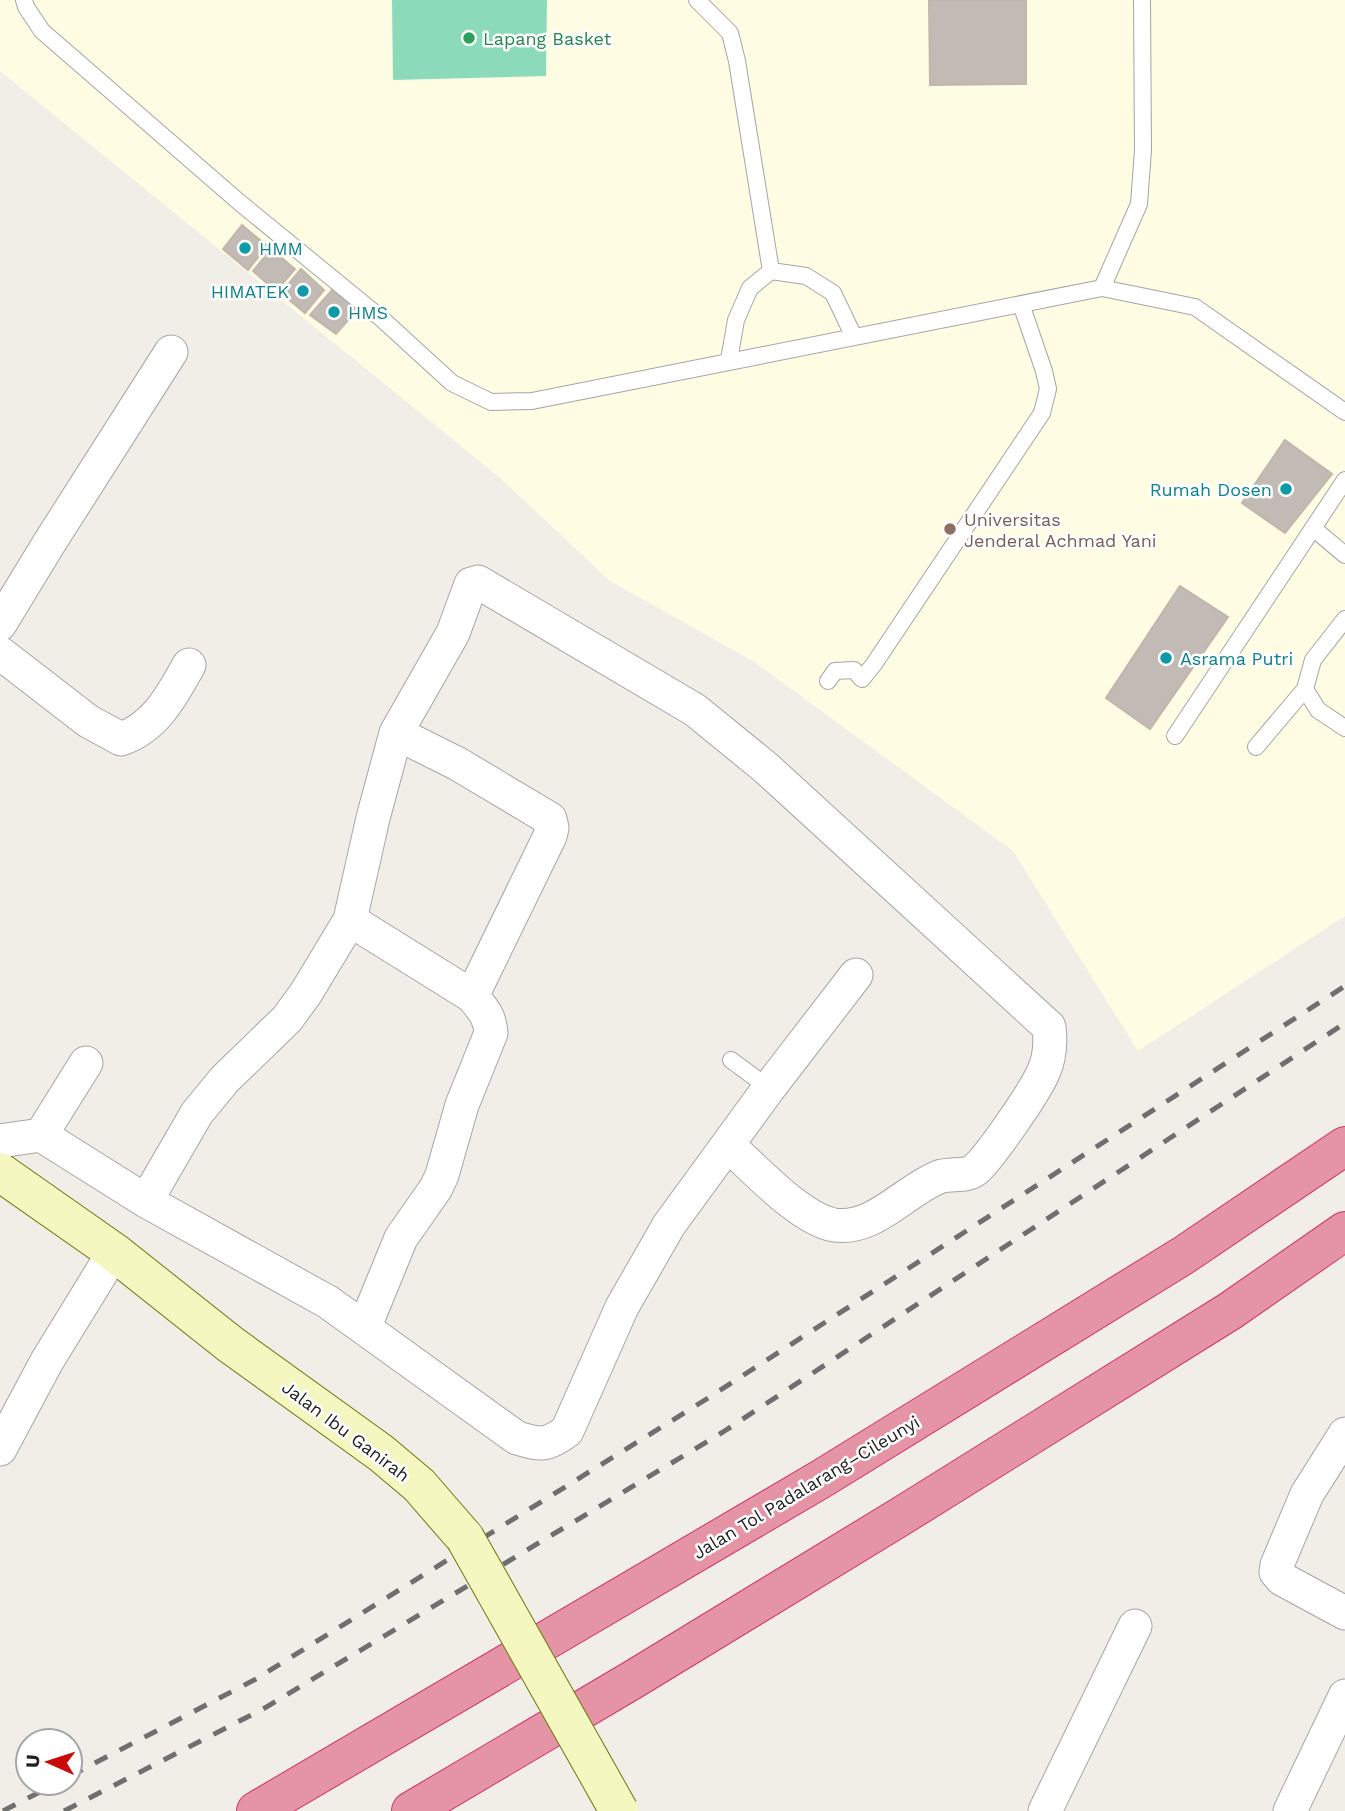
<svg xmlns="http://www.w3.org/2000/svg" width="1345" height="1811" font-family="'Work Sans',sans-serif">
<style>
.education{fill:#fefde4}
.pitch{fill:#8bdbbb}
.building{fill:#c1bab5;stroke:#c2b5ab;stroke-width:2}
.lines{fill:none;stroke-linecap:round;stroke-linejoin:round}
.service-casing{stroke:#a5a5a5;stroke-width:18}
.minor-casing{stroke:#a5a5a5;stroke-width:35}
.secondary-casing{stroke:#6c760a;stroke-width:40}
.motorway-casing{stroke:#d3316b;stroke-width:40}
.service{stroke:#fff;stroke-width:16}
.minor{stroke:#fff;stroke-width:33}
.secondary{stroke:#f5f7c0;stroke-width:38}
.motorway{stroke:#e494a4;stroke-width:38}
.rail{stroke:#6f6f6f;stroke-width:5;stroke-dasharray:14 14;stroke-linecap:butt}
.secondary-bridge-casing{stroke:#6c760a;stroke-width:40;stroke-linecap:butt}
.secondary-bridge{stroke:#f5f7c0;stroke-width:38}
.leisure-dot{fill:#2e9e5b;stroke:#fff;stroke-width:2.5}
.culture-dot{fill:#0f9aa8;stroke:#fff;stroke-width:2.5}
.education-dot{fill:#8d6e63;stroke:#fff;stroke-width:2.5}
.labels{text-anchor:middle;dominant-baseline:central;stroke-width:5;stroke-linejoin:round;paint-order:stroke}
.leisure-label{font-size:18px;fill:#27864d;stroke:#fff;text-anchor:start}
.culture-label{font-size:18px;fill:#0d838f;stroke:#fff;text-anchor:start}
.education-label{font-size:18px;fill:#785e54;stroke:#fff;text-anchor:start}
.street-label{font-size:18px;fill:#212121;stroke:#fff}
</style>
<rect width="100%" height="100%" fill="#f1eee8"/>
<!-- education -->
<path class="education" d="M0 0H1345V916L1138 1051 1013 851 753 661 610 581 499 477 0 71Z"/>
<!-- pitch -->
<path class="pitch" d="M392 0H547L546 76 393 80Z"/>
<!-- building -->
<path class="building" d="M929 0H1026V84L930 85Z
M242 225 267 246 248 270 223 249Z
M271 249 295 269 276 291 253 271Z
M301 269 324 290 305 313 281 293Z
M332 290 358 309 336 334 310 315Z
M1285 440 1332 474 1285 533 1242 503Z
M1180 586 1228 617 1150 729 1106 698Z"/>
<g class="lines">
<!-- service casing -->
<g class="service-casing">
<path id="service" d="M24 0 26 7 42 31 239 202 382 319 452 383 491 402 532 401 1102 288 1195 307 1345 412
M697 0 730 33 737 61 771 271
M1102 288 1139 204 1143 150 1142 0
M729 360 736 320 750 288 771 271 806 276 833 293 854 337
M1313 528 1345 555
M1345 619 1313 660 1305 689 1318 710 1345 728
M828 681 835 671 854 670 862 679 874 664 1042 413 1048 389 1044 371 1021 304
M1175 736 1345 480
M1256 747 1305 689
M731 1060 769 1088"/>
</g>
<!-- minor casing -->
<g class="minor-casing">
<path id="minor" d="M0 624 48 545 171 352
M0 653 88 721 121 739C156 727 172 695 189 665
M396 733 458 764 550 819 552 828 550 836 472 996
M350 920 373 818 396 733 453 633 471 584 478 582 695 710 765 767 1049 1027C1051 1043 1050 1058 1043 1073 1034 1093 990 1157 975 1170 966 1177 950 1173 939 1177 904 1191 874 1231 834 1225 800 1219 754 1168 728 1145
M41 1135 146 1201 328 1302 517 1438C541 1445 547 1446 567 1431L622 1307 669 1225 769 1088 856 975
M0 1141 41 1135 86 1063
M146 1201 197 1113 225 1079 287 1019 306 993 350 920 472 996C482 1008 490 1016 491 1033L462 1105 442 1175 436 1188 401 1238 365 1326
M1345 1434 1307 1494 1277 1565 1276 1572 1282 1579 1345 1613
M0 1449 47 1361 114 1252
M1045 1811 1135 1626
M1290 1811 1345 1696"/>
</g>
<!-- secondary casing -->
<g class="secondary-casing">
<path id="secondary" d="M0 1172 114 1252 230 1344 381 1453 419 1485 465 1538"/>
</g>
<!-- motorway casing -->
<g class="motorway-casing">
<path id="motorway" d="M256 1811 821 1479 1184 1255 1345 1146
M411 1811 634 1679 903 1515 1230 1311 1345 1231"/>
</g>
<!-- service -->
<use href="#service" class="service"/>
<!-- minor -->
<use href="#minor" class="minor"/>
<!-- secondary -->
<use href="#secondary" class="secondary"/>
<!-- motorway -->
<use href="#motorway" class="motorway"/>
<!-- rail -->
<path class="rail" d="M70 1776 256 1679 705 1400 1345 986
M3 1811 57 1783
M64 1811 263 1709 723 1432 1345 1023"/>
<!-- secondary-bridge casing -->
<g class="secondary-bridge-casing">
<path id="secondary-bridge" d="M465 1538 619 1811"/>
</g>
<!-- secondary-bridge -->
<use href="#secondary-bridge" class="secondary-bridge"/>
</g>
<!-- markers -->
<circle class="leisure-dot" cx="469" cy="38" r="7"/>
<g class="culture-dot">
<circle cx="245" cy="248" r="7"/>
<circle cx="303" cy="291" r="7"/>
<circle cx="334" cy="312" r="7"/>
<circle cx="1286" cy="489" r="7"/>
<circle cx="1166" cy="658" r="7"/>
</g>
<circle class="education-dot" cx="950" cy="529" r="7"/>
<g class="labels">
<!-- leisure labels -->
<g class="leisure-label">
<text x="483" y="38">Lapang Basket</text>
</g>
<!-- culture labels -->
<g class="culture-label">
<text x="259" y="248">HMM</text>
<text x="289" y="291" text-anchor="end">HIMATEK</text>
<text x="348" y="312">HMS</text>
<text x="1272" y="489" text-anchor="end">Rumah Dosen</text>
<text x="1180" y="658">Asrama Putri</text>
</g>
<!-- education labels -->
<g class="education-label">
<text x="964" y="519">Universitas<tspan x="964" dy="21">Jenderal Achmad Yani</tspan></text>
</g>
<!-- street labels -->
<g class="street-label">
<text transform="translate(346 1431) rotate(37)">Jalan Ibu Ganirah</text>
<text transform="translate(806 1487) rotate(-31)">Jalan Tol Padalarang–Cileunyi</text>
</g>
</g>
<!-- north arrow -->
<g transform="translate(49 1762) rotate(273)"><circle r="33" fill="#ffffff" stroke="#a6a6a6" stroke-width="2"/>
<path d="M0-5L12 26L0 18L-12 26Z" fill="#c80a0d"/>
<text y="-10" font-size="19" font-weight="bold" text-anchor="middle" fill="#212121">U</text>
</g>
</svg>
